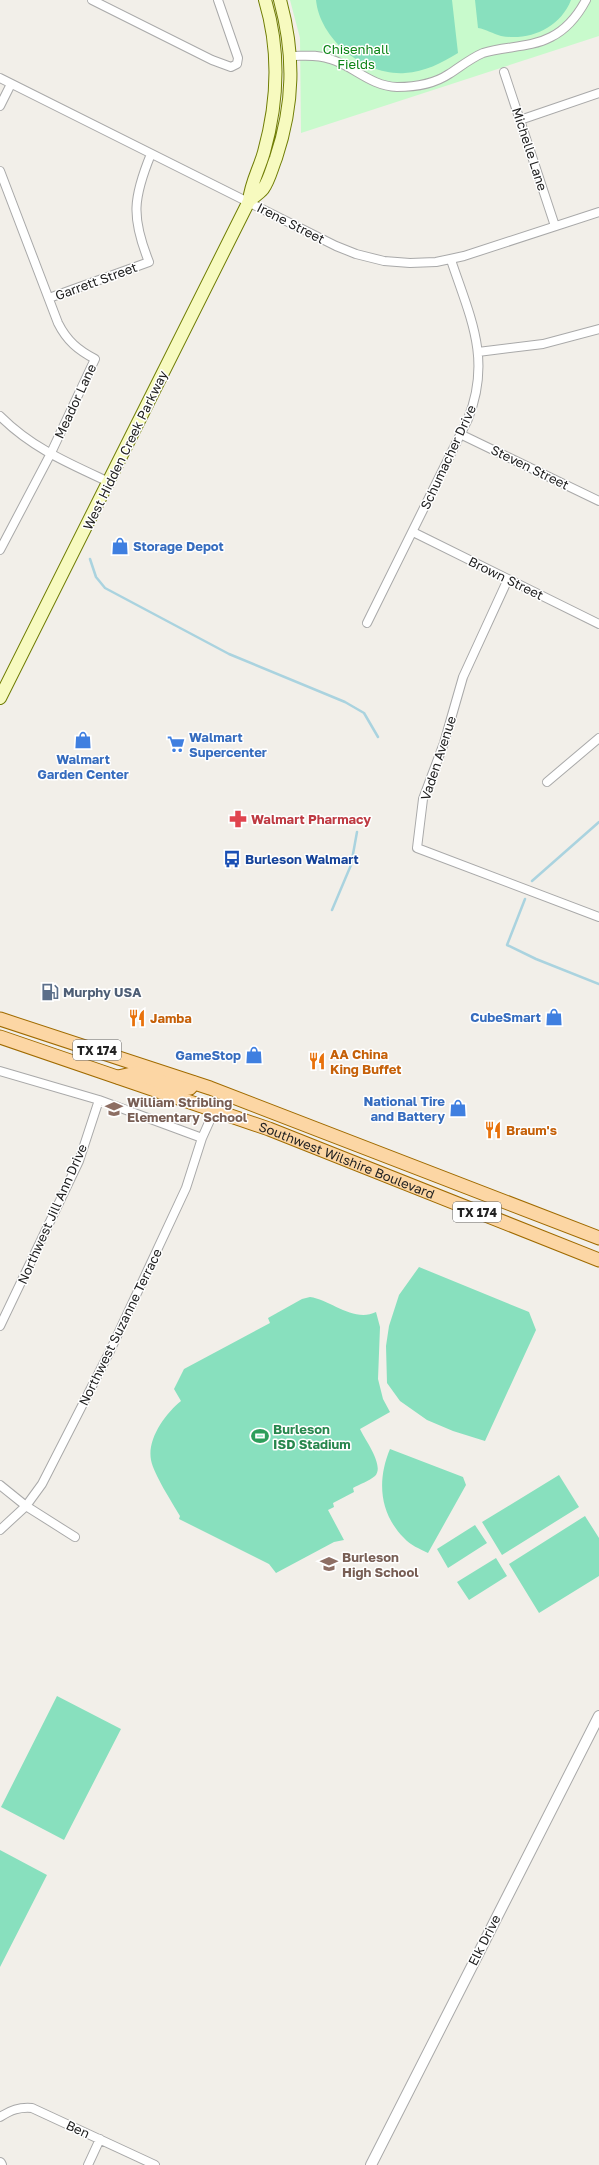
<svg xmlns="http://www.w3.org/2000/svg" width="599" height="2165" font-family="'Golos Text',sans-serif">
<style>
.park{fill:#c8facc}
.pitch{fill:#88e0be}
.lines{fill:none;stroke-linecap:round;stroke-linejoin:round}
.stream{stroke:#aad3df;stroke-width:2.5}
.minor-casing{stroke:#a9a9a9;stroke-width:10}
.tertiary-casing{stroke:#a9a9a9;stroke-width:12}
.secondary-casing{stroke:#707d05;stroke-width:14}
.primary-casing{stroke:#a06b00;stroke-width:15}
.minor{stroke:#fff;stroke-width:8}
.tertiary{stroke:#fff;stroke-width:10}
.secondary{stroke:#f7fabf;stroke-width:12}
.primary{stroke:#fcd6a4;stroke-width:13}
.labels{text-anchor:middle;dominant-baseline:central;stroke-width:3;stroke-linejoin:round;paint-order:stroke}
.shield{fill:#fff;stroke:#646464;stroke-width:1}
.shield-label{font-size:12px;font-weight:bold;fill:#222}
.park-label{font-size:13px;fill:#0c8416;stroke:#fff}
.street-label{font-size:13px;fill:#222;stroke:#fff}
.shop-label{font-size:13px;font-weight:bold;fill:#366cbe;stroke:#fff;text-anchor:end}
.health-label{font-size:13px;font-weight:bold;fill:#be3a42;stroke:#fff;text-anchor:start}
.transit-label{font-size:13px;font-weight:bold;fill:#164399;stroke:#fff;text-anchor:start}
.service-label{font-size:13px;font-weight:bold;fill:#4e5e75;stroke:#fff;text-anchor:start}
.food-label{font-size:13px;font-weight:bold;fill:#c56008;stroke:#fff;text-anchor:start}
.education-label{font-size:13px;font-weight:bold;fill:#785e54;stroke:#fff;text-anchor:start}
.leisure-label{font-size:13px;font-weight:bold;fill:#27864d;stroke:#fff;text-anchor:start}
</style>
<rect width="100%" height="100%" fill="#f2efe9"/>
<!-- park -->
<path class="park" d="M290 0H599V36L301 133 300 38Z"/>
<!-- pitch -->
<path class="pitch" d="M316 0H452L458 53C441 63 425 72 405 73 365 76 320 40 316 0Z
M475 0H571C560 28 530 41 501 36 493 34 486 29 478 28Z
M419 1267 529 1312 536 1330 485 1441 453 1431 427 1420 400 1401 387 1383 386 1346 389 1326 399 1295Z
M310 1297C331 1300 354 1323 376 1312L380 1327 378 1379 383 1399 390 1412 360 1429C365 1440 385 1466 375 1476 369 1481 360 1484 353 1488L354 1492 333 1503 334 1507 328 1510 344 1540 334 1542 276 1573 269 1564 179 1519 180 1516C172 1502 154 1475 151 1460 147 1439 165 1414 181 1401L174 1389 184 1369 270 1323 268 1318 302 1299Z
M390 1449 463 1477 466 1485 428 1553C420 1549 410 1545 404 1538 379 1513 377 1480 390 1449Z
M559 1475 579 1507 502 1555 482 1522Z
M585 1516 599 1538V1576L539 1613 509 1564Z
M475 1525 487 1543 448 1568 437 1549Z
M496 1558 507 1576 469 1600 457 1582Z
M57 1696 121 1729 64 1840 1 1807Z
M0 1850 47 1875 0 1967Z"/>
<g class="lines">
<!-- stream -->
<path class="stream" d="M90 559 96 577 105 588 229 654 345 702 364 713 378 737
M532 881 599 822
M525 899 507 945 536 959 599 984
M332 910 351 865 357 832"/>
<!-- minor casing -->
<g class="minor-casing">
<path id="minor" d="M92 0 212 60 231 67 237 64 238 58 218 0
M291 56C304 56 317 54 330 59 354 66 370 86 397 87 415 87 434 84 449 74 460 67 471 58 483 53 506 46 530 48 551 37 567 29 578 15 586 0
M504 72 555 226
M0 78 336 246 356 254 384 261 410 263 436 262 464 256 599 212
M0 106 11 84
M520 120 599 93
M0 171 58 323C67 341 78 350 95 359L50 455 0 550
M49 298 149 262C131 217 133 198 151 154
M478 352 543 344 599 329
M0 416C32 448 68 463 109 482
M460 434 599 501
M413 532 599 624
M508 579 463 677 444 743 423 799 417 848 599 917
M367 623 468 419C492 359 470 317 451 260
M547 782 599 738
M0 1071 99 1100 202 1138
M0 1326 79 1161 99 1100
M0 1485 26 1506 75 1537
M0 1530 26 1506 42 1484 110 1351 186 1188 202 1138 215 1109
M0 2117C11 2110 19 2107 32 2108L155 2165
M88 2165 100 2139"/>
</g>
<!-- tertiary casing -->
<g class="tertiary-casing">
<path id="tertiary" d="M0 2163 1 2165
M371 2165 599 1716"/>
</g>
<!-- secondary casing -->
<g class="secondary-casing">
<path id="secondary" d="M249 201C253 197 259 194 263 189 269 181 272 168 276 158 294 104 295 55 280 0
M0 698 249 201C251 182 259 170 264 152 278 102 280 50 265 0"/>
</g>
<!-- primary casing -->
<g class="primary-casing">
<g id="primary">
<path d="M0 1019 210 1088 599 1238"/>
<path id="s1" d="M0 1037 269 1129 599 1260"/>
<path d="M118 1077 136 1073 182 1089 190 1088 194 1083"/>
</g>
</g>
<!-- minor -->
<use href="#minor" class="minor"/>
<!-- tertiary -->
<use href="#tertiary" class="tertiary"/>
<!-- secondary -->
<use href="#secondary" class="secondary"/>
<!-- primary -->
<use href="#primary" class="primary"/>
</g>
<!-- icons -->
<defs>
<g id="shop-bare" transform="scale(1.38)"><path d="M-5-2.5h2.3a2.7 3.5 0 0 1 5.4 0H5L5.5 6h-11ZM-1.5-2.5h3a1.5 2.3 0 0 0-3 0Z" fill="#3f7fe0" stroke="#fff" stroke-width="2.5" paint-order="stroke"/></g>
<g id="supermarket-bare" transform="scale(1.38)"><path d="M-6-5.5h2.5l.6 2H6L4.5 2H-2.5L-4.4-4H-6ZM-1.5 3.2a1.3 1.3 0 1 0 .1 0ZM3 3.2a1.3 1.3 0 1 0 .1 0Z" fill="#3f7fe0" stroke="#fff" stroke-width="2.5" paint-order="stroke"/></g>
<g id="pharmacy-bare" transform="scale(1.38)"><path d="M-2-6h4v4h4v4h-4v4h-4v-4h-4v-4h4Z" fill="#e0444e" stroke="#fff" stroke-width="2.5" paint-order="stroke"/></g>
<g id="bus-bare" transform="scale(1.38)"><path d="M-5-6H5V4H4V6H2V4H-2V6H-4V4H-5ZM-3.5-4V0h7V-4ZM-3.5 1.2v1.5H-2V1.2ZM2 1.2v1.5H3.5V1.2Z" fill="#1a4fb4" stroke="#fff" stroke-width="2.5" paint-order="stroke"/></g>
<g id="fuel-bare" transform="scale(1.38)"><path d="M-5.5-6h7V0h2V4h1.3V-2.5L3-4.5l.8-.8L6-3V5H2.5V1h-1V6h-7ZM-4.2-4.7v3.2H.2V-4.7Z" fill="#5c6f8a" stroke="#fff" stroke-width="2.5" paint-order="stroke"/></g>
<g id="restaurant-bare" transform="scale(1.38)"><path d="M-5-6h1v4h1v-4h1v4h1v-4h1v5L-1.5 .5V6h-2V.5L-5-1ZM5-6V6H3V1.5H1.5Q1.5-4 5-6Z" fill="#e8710a" stroke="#fff" stroke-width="2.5" paint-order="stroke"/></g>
<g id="school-bare" transform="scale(1.38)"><path d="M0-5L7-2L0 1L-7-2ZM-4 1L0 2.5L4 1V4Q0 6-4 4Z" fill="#8d6e63" stroke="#fff" stroke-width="2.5" paint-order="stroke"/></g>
<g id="stadium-bare" transform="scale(1.38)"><path d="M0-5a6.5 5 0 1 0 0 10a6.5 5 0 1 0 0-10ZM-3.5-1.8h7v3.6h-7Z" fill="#2e9e5b" stroke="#fff" stroke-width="2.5" paint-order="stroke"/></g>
</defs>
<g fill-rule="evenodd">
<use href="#shop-bare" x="120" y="546"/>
<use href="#shop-bare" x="83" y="740"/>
<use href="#supermarket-bare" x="176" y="744"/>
<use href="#pharmacy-bare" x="238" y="819"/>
<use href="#bus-bare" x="232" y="859"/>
<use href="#fuel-bare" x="50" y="992"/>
<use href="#shop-bare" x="554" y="1017"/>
<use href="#restaurant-bare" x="137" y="1018"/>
<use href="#shop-bare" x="254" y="1055"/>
<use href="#restaurant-bare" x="317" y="1061"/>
<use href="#shop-bare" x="458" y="1108"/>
<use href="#school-bare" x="114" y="1109"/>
<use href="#restaurant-bare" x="493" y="1130"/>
<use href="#stadium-bare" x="260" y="1436"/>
<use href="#school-bare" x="329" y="1564"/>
</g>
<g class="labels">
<!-- shield labels -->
<g class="shield">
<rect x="73" y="1040" width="48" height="20" rx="3"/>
<rect x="453" y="1202" width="48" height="20" rx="3"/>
</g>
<g class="shield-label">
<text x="97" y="1050">TX 174</text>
<text x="477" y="1212">TX 174</text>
</g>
<!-- park labels -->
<g class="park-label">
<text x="356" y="49">Chisenhall<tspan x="356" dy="15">Fields</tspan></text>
</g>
<!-- street labels -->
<g class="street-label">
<text transform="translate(530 149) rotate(72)">Michelle Lane</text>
<text transform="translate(291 223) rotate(27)">Irene Street</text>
<text transform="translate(96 281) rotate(-20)">Garrett Street</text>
<text transform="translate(75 401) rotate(-65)">Meador Lane</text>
<text transform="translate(125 450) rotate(-64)">West Hidden Creek Parkway</text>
<text transform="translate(448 457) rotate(-65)">Schumacher Drive</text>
<text transform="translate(530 467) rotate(26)">Steven Street</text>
<text transform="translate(506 578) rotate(26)">Brown Street</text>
<text transform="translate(438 758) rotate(-72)">Vaden Avenue</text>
<text stroke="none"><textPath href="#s1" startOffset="368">Southwest Wilshire Boulevard</textPath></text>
<text transform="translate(52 1214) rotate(-66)">Northwest Jill Ann Drive</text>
<text transform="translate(120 1327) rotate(-64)">Northwest Suzanne Terrace</text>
<text transform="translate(484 1940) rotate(-63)">Elk Drive</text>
<text transform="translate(78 2129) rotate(25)">Ben</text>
</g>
<!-- shop labels -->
<g class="shop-label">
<text x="133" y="546" text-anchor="start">Storage Depot</text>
<text x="189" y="737" text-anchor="start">Walmart<tspan x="189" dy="15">Supercenter</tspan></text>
<text x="83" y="759" text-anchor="middle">Walmart<tspan x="83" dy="15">Garden Center</tspan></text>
<text x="541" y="1017">CubeSmart</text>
<text x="241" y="1055">GameStop</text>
<text x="445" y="1101">National Tire<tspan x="445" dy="15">and Battery</tspan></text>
</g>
<!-- health labels -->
<g class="health-label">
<text x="251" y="819">Walmart Pharmacy</text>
</g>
<!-- transit labels -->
<g class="transit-label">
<text x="245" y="859">Burleson Walmart</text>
</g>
<!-- service labels -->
<g class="service-label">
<text x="63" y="992">Murphy USA</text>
</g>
<!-- food labels -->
<g class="food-label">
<text x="150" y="1018">Jamba</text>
<text x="330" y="1054">AA China<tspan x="330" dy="15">King Buffet</tspan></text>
<text x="506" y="1130">Braum's</text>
</g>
<!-- education labels -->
<g class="education-label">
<text x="127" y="1102">William Stribling<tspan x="127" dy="15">Elementary School</tspan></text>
<text x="342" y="1557">Burleson<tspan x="342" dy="15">High School</tspan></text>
</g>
<!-- leisure labels -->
<g class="leisure-label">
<text x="273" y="1429">Burleson<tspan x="273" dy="15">ISD Stadium</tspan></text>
</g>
</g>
</svg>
